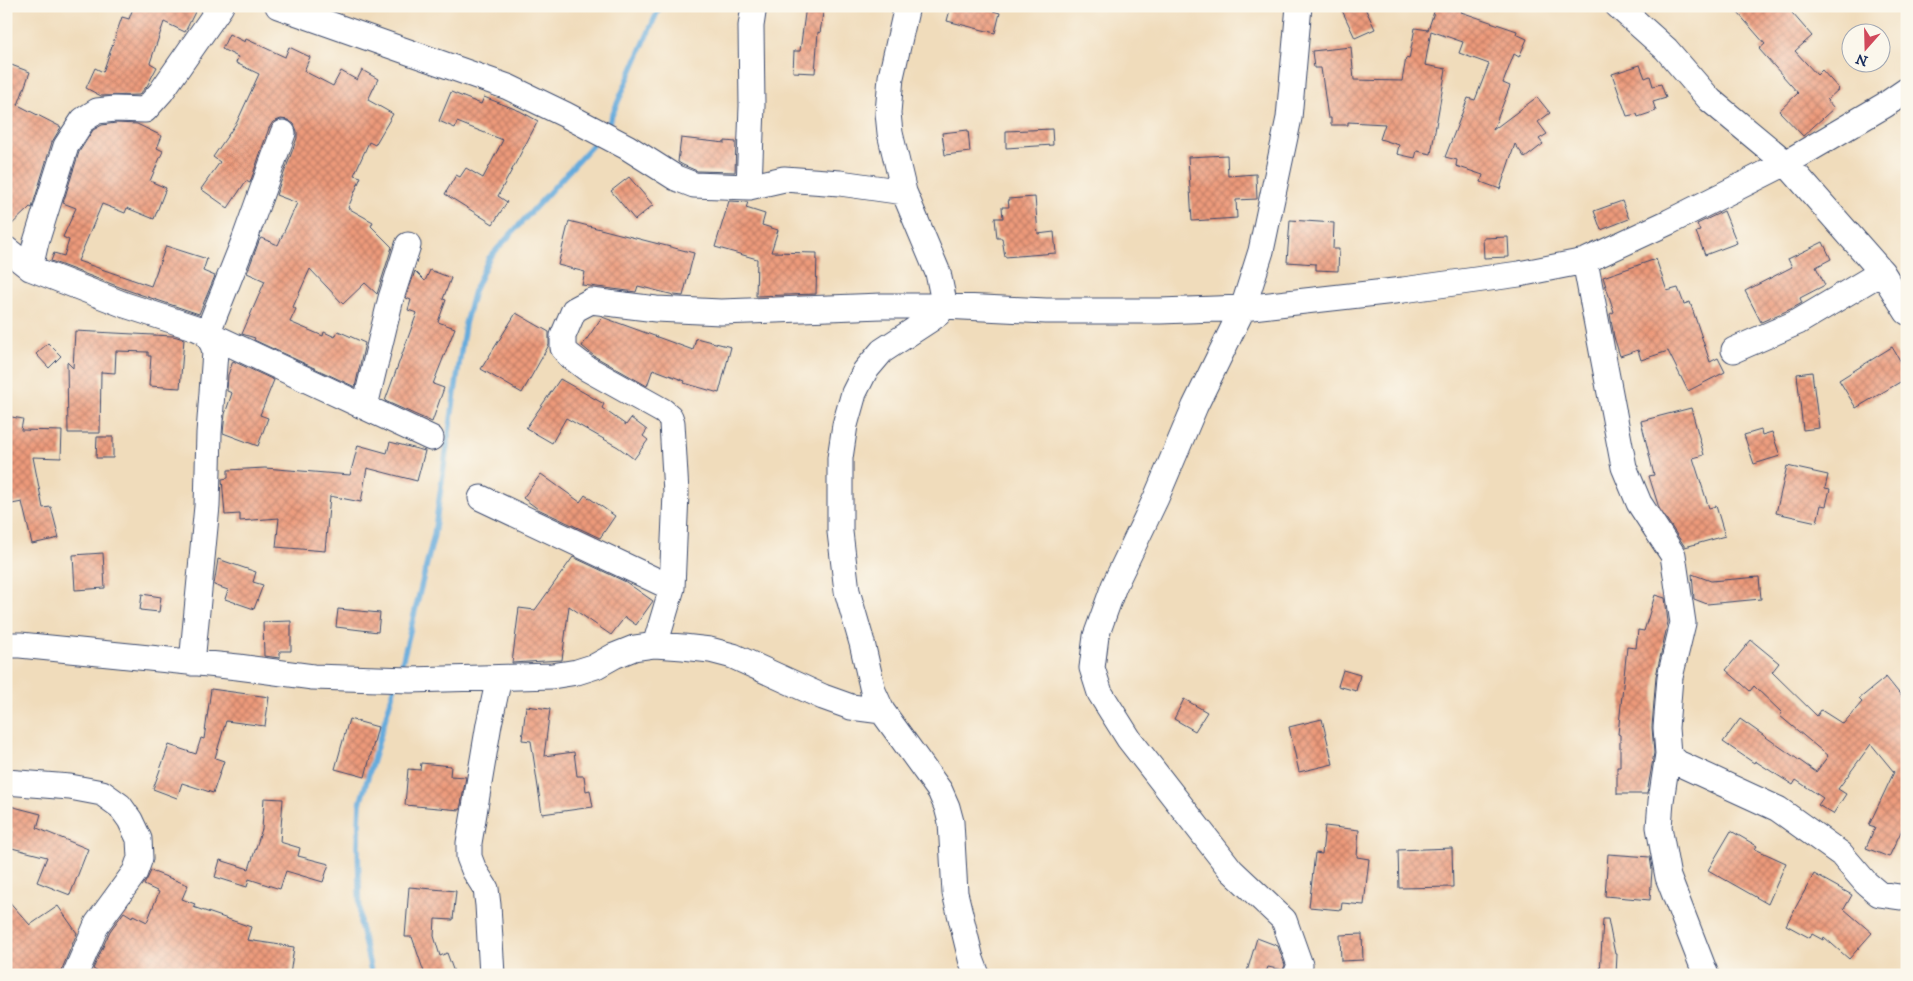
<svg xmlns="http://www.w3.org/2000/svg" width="1913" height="981" font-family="'IM FELL DW Pica',serif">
<defs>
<pattern id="building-cross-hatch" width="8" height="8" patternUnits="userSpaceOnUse" patternTransform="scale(1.25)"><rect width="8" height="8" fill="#ed9a7a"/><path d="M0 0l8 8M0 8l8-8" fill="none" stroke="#bf7e67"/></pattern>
</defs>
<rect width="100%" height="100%" fill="#fbf7ec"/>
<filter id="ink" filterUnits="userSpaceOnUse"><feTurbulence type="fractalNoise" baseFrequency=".02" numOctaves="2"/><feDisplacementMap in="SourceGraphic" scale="10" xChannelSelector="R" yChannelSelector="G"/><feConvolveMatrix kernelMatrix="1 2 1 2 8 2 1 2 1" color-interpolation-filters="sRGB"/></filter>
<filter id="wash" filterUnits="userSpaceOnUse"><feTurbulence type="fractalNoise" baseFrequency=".0096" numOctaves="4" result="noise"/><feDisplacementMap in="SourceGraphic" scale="20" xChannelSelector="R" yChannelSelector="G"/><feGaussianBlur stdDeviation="1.12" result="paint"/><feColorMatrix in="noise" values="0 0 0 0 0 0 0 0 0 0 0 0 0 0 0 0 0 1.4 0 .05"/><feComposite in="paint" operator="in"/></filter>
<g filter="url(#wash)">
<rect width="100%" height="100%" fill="#f0dcbb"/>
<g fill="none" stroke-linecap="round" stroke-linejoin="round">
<path stroke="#66abdc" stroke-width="5.5" d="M606,129l54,-123
M399,675l35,-140 31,-211 9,-33 15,-33 110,-120
M372,975l-12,-52 -2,-78 2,-41 35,-118"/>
</g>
<g id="blocks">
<path fill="url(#building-cross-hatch)" d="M129,6h69l-13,26 -21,-10 -14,41 7,4 -10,19 -8,9 -38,1 -15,-8 9,-20 8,4 19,-55 7,2 4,-11z
M806,6h18l-4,27 -2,-1 -3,41 -22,-1 1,-21h6z
M951,6h36l-1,3 14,4 -5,20 -48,-12z
M1340,6h24l11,23 -20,9z
M1436,6h29l-4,6 56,19 -1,3 11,5 -8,18 -5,-3 -11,29 7,3 -17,44 44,-33 13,16 -12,9 9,12 -8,5 4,5 -18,14 -10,-14 -15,45 -19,-7 2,-7 -27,-9 1,-6 -12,-3 23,-59 7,2 14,-36 -30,-11 4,-11 -32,-11 -6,34 21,4 -15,85 -14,-3 -2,7 -18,-4 2,-9 -19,-6 5,-15 -37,-2v3h-17v-7h-3l-7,-50h-7l-2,-17 39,-4 3,33 48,1 4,-23 3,1 6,-31 13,2z
M1732,6h54l26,30 -17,15 22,24 5,-5 17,19 -12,11 7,8 -31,28 -24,-25 19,-18 -39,-44 6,-5z
M229,34l16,8 1,-3 39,18 4,-10 21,10 -6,14 29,15 8,-15 16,9 5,-10 16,9 -10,21 25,14 -18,31 -6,-3 -15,33 7,2 -13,31 25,14 -2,4 21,21 -15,47 -12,-11 -22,21 -33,-35 -17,38 3,2 -6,13 33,14 1,-4 11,5 3,-6 27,12 -10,44 -101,-47 1,-2 -13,-4 23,-53 -18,-8 12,-32 2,-3 17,7 19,-42 -21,-8 21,-57v-7l-3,-7 -6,-4 -7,-1 -8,3 -4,6 -19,55 -4,-2 -18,27 -27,-19 19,-27 -7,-5 24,-35 22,-48 -23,-11 2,-6 -16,-8z
M6,63l24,9 -12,33 43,22 -9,15 -20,66 -2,-1 -24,23z
M1640,65l5,13 5,-2 3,10 8,-2 5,14 -13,4 3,9 -18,6 -1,-3 -10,2 -15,-42z
M451,92l30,12 3,-7 36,14 18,10 -40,75 9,6 -14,22 -48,-30 11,-19 4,2 6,-9 17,10 20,-38 -46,-18 -2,6 -16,-7z
M116,123l21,1 25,12 -5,12 6,3 -13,30 16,7 -12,31 -27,-11 -2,5 -23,-9 -24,57 73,25 15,-40 41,13 -4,12 12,5 -16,38 -69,-23 -79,-30 3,-8 10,3 5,-16 -6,-3 13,-29 -13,-5 16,-51 14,-22 9,-5z
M1052,129l1,16 -47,3v-17z
M968,130l2,22 -25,3 -3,-22z
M681,138l44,5v-2l11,1 -1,30 -38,-1 -14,-6 -5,-3z
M1227,155l1,21 28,-2 1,25 -21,1 1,18 -45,3 -4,-64z
M629,177l24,28 -18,15 -24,-29z
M1035,197l3,37 16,-2 2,21 -51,4 -3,-19h-5l-2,-20h8l-1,-11h7l-1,-8z
M729,201l19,1 -2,6 19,6 -3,11 16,5 -7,22 46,1 -1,41 -60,2 1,-37 -42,-12z
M1622,201l7,18 -28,11 -7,-19z
M1724,211l13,32 -32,12 -9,-23 4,-1 -3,-7z
M1290,220l44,3 -1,26h6l-1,22 -22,-1v-6l-29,-2z
M569,221l125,32 -11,43 -9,-1 -36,-9 -2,6 -54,-7 3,-13 -27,-7z
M1508,237l1,20 -25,1 -1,-20z
M1823,242l8,17 -15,8 9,18 -25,13 2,5 -11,6 -30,13 -16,-31 47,-24 -4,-8z
M1656,259l11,32 11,-3 6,16 6,-2 20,60 8,-4 7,14 -37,19 -20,-40 -27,9 -3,-10 -18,6 -6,-19 -4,-23 4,-2 -11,-35z
M430,270l21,8 -8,21 3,1 -8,22 17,6 -22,56 11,4 -12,34 -47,-21 32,-88 -9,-3 3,-10 -5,-2 9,-27 10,10z
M516,313l33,19v13l-27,48 -41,-24z
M602,317l91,33 3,-12 35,9 -12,46 -35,-10 1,-2 -32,-12 -6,17 -53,-30 -12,-10z
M75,331l98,5 11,3 -4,49 -31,-2 2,-30h-3v-4l-32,-1 -1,22 -14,-1 -1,61h-32l-1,-71 6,6z
M48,343l13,13 -12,12 -13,-14z
M1892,347l15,25v6l-51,30 -17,-28z
M233,361l41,19 -14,35 8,3 -10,28 -35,-13 2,-19 7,-21 -5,-2 1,-16z
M1812,372l7,56 -16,2 -6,-56z
M560,379l44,25 -2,4 24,17 5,-7 16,12 -4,6 5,4 -14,19 -16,-12 -52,-29 -14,25 -26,-15z
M1691,408l13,47 -11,3 16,50 7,-2 9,30 -40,11 -26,-39 -10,-32 5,-1 -13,-54z
M6,416l17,3 -2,11 41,1 -1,27 -28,-1 10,51 8,-1 8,31 -27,6 -10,-42 -10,2 -5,-28z
M1761,430l1,5 10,-3 8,24 -26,8 -10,-29z
M97,437h16v21h-17z
M390,442l35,9 -8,30 -50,-13 -6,34 -31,-6 -5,55 -49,-4 3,-29 -39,3v-7l-15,1 -3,-36 6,-1v-8l37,-2 85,7 8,-30 29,8z
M1787,466l41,9 -3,13 5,1 -4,17 -5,-1 -4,17 -41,-9z
M541,474l39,28 5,-7 30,21 -15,22 -62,-29 -15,-11z
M103,553l2,35 -30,2 -2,-35z
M573,557l53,25 27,19 -17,24 -11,-8 -14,18 -42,-29 -7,54 -50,3 7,-55 16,2z
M218,559l38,13 -3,10 10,3 -9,24 -29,-10 3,-9 -14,-5z
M1692,574l19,7 48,-4 2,22 -54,5 -13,-5z
M142,594l19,3 -2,15 -19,-2z
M1655,595l10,3 3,24 -12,54 -4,51 2,26 -7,41h-30v-27h3v-32l-2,-1 9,-87 9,1 2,-18 6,1z
M338,609l42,4 -2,19 -42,-5z
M291,621v30h-11v7l-16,-2 -1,-34z
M1751,640l28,23 -7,9 45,44 4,-6 22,14 19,-22 -3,-3 27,-22 21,26v116l-18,38 -23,-9 9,-21 -6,-2 25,-53 -23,-28 -33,45 8,5 -13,20 -15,-9 5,-7 -27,-18 -3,5 -38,-24 -1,2 -31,-21 17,-23 76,53 12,-16 -48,-40 2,-3 -28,-27 -4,5 -24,-21z
M1343,670l17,5 -4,16 -18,-5z
M211,689l58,8 -4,29 -39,-5 -11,37 9,3 -11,32 -31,-10 -5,15 -24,-9 16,-44 27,9 5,-16 3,1z
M1184,699l23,13 -12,19 -21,-12z
M526,706l24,3 -6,47 30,-4 3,24h7l2,15 4,-1 3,17 -51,7 -11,-73 -9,-1z
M349,719l29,8 -13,50 -30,-8z
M1322,719l11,45 -34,8 -10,-45z
M421,763l30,3 -1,10 16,1 -6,33 -55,-5 3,-36 12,1z
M264,798l19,1 -3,43 20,6 -2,8 31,8 -6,18 -37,-11 -6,18 -31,-10 -2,8 -32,-10 5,-17 29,9 13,-40z
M6,805l35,9 -4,14 51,21 -18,46 -33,-13 10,-25 -39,-10 5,-19 -7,1z
M1325,826l34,4 -2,27 12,2 -5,46 -22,-2 -1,7 -32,-3 6,-54 7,1z
M1731,831l26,15 -2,3 31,14 -18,41 -60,-34z
M1452,848l1,39 -54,1 -1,-38z
M1608,854l42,3 2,13 -2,30 -45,-4z
M151,871l37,14 -6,14 13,5 -2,3 58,20 -4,13 47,7 -4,28h-186l-11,-6 17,-38 14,-19 8,5 1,-2 14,7 12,-30 -15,-7z
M1814,874l38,21 -8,14 28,24 -23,26 -25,-22 -1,3 -11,-6 -2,4 -24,-13z
M409,887l47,4 -3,29 -18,-1 -1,17 6,20 7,-3 8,22h-30l-13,-38h-7z
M6,898l24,27 28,-19 19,27 -15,36 -6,6h-50z
M1603,919h5l7,35h2l-1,21h-16z
M1362,934l1,26 -22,1 -1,-26z
M1257,938l21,8 7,19 -2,5 -15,-3 -3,8h-19z"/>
</g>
</g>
<g filter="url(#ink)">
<use href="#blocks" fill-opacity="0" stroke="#3b496c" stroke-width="1"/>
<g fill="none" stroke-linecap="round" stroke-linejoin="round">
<g stroke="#3b496c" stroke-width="27">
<path id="minor" d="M278,6l230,81 58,28 61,32 49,31 18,7 55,2 35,-8 56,4 64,9
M907,6l-16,71 -3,36 2,20 14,59 34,81 6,29 -5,11 -8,6 -49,32 -17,20 -11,22 -9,32 -5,33v74l7,59 15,52 11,48 9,20 58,80 7,16 4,15 4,71 16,66 6,16
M1618,6l48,43 44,51 76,63 96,109 25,40
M749,187l3,-81 -1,-80 3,-20
M6,249l24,19 95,37 71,23 235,110
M1585,261l39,206 15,36 34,52 4,27 6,41 -13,54 -4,51 2,26 10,9 100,46 63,45 25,29 13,11 21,3 7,-1
M30,268l6,-26 30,-96 17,-26 14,-9 18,-2 30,1 16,-18 60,-86
M1734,350l64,-28 84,-50
M365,406l26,-108 17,-53
M481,498l191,90
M6,645h14l218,22 75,10 97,3 142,-4 25,-4 19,-6 18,-10 20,-8 21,-3 28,2 27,3 23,6 90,41 28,10 31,4
M655,645l17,-57 4,-95 -4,-70 -2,-6 -7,-6 -77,-43 -17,-13 -6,-7v-12l11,-26 17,-9 65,8 65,3 161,-6h61l103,5h114l83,-3 160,-18 116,-16 66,-13 84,-39 117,-59 99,-58 22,-15
M192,663l15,-157 2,-73 6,-81 -2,-7 -6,-11 37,-93 39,-108
M1668,754l-7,47 -2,26 9,50 38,98
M6,782l64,5 32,6 18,13 10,14 9,19 1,19 -5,14 -38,52 -22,51
M492,975l-4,-70 -2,-16 -12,-19 -5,-13v-14l20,-119 10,-46
M1296,975l4,-10 -16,-45 -53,-50 -102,-131 -29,-46 -8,-25 4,-32 18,-50 42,-88 39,-92 48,-98 18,-57 28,-133 10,-112"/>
</g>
<use href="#minor" stroke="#fff" stroke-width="25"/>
</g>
</g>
<rect width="1913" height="981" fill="none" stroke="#fbf7ec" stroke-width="25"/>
<g transform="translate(1866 48) rotate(200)"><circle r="24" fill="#fbf7ec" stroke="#a1a7b3"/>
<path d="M0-4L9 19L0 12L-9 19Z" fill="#d1495b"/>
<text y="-8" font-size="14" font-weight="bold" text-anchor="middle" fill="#1b2f5e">N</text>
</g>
</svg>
